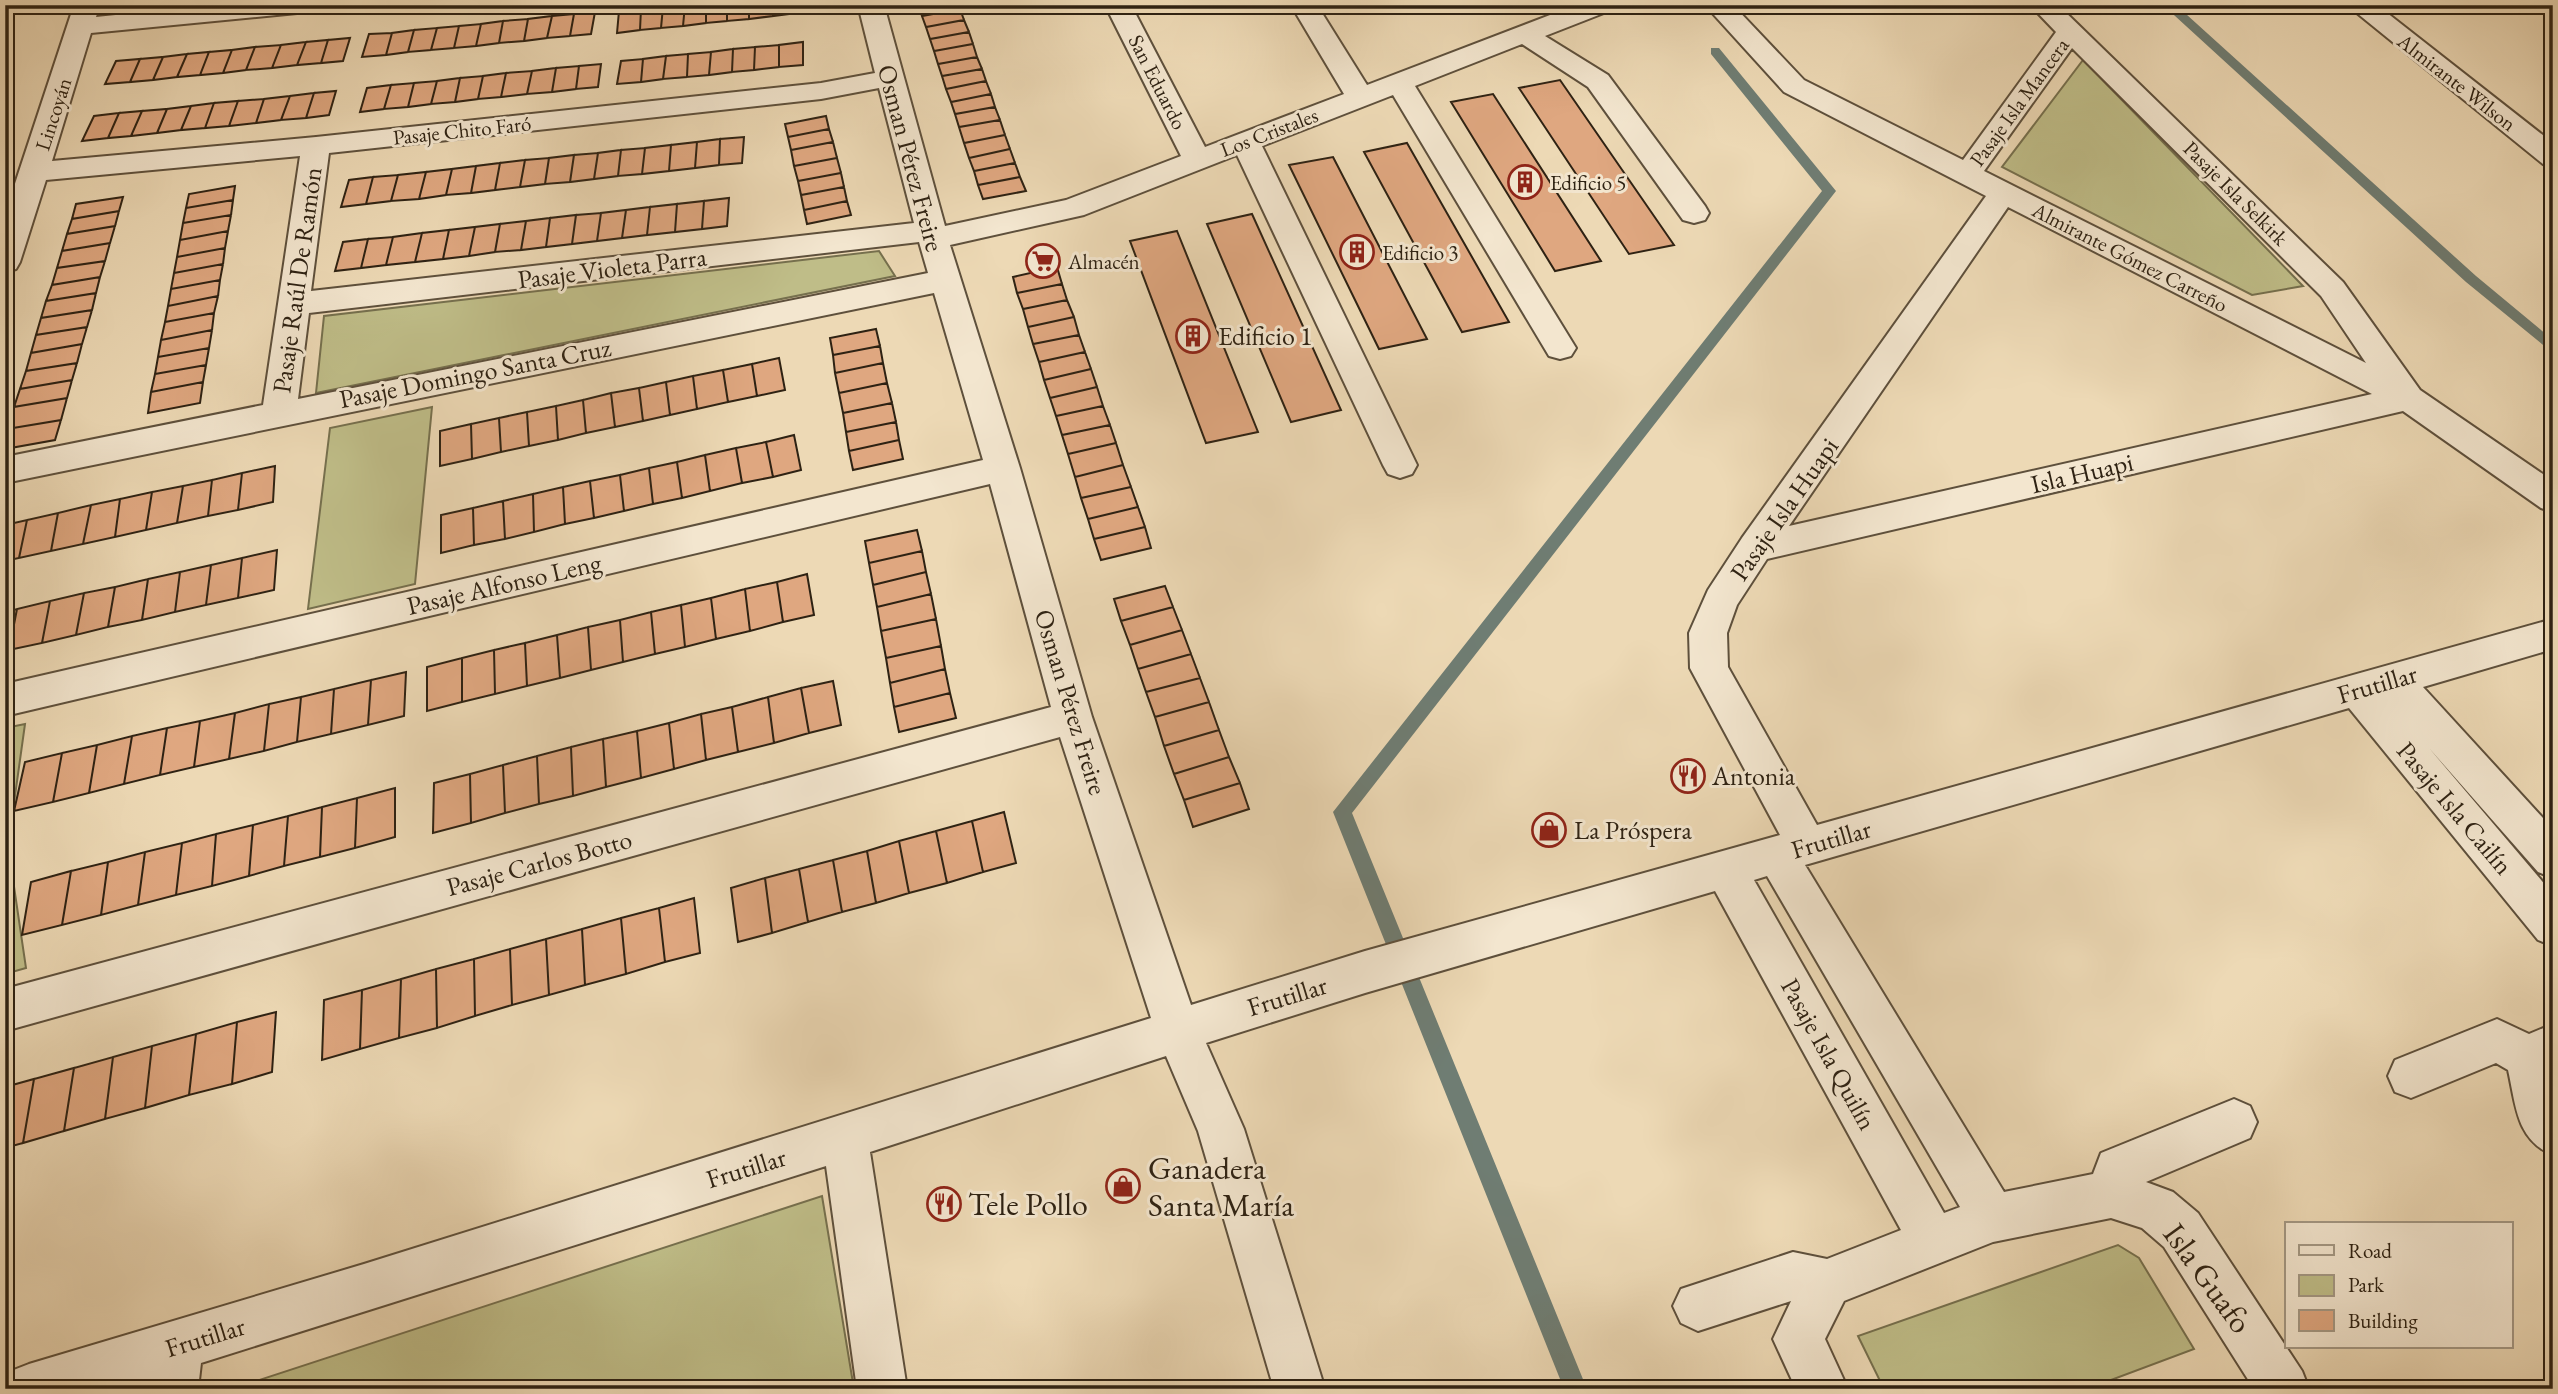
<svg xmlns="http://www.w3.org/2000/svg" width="2558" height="1394" font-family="'EB Garamond',serif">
<rect width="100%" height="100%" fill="#edd9b5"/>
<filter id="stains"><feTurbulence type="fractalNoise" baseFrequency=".00286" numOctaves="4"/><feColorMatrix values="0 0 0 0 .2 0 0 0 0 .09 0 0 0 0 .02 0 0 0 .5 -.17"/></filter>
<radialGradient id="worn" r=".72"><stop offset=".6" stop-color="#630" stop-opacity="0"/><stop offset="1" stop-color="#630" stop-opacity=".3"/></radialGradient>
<path fill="#bfbd88" stroke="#76704e" stroke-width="2" d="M2083,60l220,226 -51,9 -250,-128z
M879,251l16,25 -579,117 8,-77z
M432,407l-17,177 -107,25 22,-181z
M25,724l-17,122 18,122 -21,6v-246z
M822,1196l32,193h-622z
M2118,1245l21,13 55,91 -107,40h-203l-26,-53z"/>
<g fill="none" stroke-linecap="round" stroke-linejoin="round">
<path fill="#6f7d73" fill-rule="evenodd" d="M2163,5h13l300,271 77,64v13l-87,-71z
M1711,48h8l117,143 -484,622 235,576h-23l-231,-577 489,-621 -111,-137z"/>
</g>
<path fill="#dfa780" stroke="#2e2213" stroke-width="2" d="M685,5l-2,21 -22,2 2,-21z
M685,5h21v18l-23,3z
M706,5h21v16l-21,2z
M727,5h22v14l-22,2z
M749,5h24v11l-24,3z
M773,5h23v8l-23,3z
M919,5h40l1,4 -38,7z
M663,7l-2,21 -21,2 1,-21z
M641,9l-1,21 -23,3 2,-22z
M960,9l4,11 -38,7 -4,-11z
M595,12l-4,22 -21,2 4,-22z
M574,14l-4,22 -23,2 5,-22z
M552,16l-5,22 -23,3 4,-22z
M528,19l-4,22 -25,2 4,-22z
M964,20l5,12 -39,7 -4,-12z
M503,21l-4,22 -23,3 5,-22z
M481,24l-5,22 -22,2 5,-22z
M459,26l-5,22 -23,2 6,-22z
M437,28l-6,22 -23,2 6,-22z
M414,30l-6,22 -22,3 6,-22z
M969,32l4,12 -39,7 -4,-12z
M392,33l-6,22 -24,2 7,-23z
M350,38l-7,23 -22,2 7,-23z
M328,40l-7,23 -24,2 9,-23z
M306,42l-9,23 -25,3 9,-23z
M803,42v23l-24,2v-22z
M973,44l4,13 -39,7 -4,-13z
M281,45l-9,23 -26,2 9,-23z
M779,45v22l-25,3 1,-23z
M255,47l-9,23 -23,3 9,-23z
M755,47l-1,23 -22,2 1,-23z
M733,49l-1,23 -23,3 2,-23z
M232,50l-9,23 -23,2 9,-23z
M209,52l-9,23 -23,2 10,-23z
M711,52l-2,23 -22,2 1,-23z
M187,54l-10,23 -24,3 10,-23z
M688,54l-1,23 -24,2 3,-23z
M666,56l-3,23 -22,3 2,-23z
M163,57l-10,23 -23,2 10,-23z
M977,57l5,12 -40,7 -4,-12z
M140,59l-10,23 -25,2 11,-23z
M643,59l-2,23 -24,2 4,-23z
M601,64l-3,23 -22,2 3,-23z
M579,66l-3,23 -24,3 4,-24z
M556,68l-4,24 -25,2 5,-23z
M982,69l4,12 -40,8 -4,-13z
M532,71l-5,23 -26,3 5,-24z
M506,73l-5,24 -23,2 5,-23z
M483,76l-5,23 -23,3 5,-24z
M460,78l-5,24 -24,2 6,-23z
M1560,80l114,165 -45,9 -110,-166z
M437,81l-6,23 -23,3 6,-24z
M986,81l5,13 -40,8 -5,-13z
M414,83l-6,24 -24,2 7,-24z
M391,85l-7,24 -24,3 7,-24z
M336,91l-7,24 -23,3 8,-25z
M314,93l-8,25 -25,2 9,-24z
M991,94l4,13 -40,7 -4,-12z
M1493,94l108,167 -46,10 -104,-169z
M290,96l-9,24 -25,3 8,-24z
M264,99l-8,24 -27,3 9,-25z
M238,101l-9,25 -24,2 9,-25z
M214,103l-9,25 -24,2 10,-24z
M191,106l-10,24 -24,3 10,-24z
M995,107l5,13 -41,7 -4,-13z
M167,109l-10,24 -26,3 11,-25z
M142,111l-11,25 -23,2 11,-25z
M119,113l-11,25 -26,3 12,-25z
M826,116l3,13 -41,8 -3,-13z
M1000,120l5,15 -41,8 -5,-16z
M829,129l4,13 -42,8 -3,-13z
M1005,135l5,14 -41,9 -5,-15z
M744,137l-2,26 -23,2 1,-26z
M720,139l-1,26 -24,3 2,-26z
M697,142l-2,26 -26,3 2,-26z
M833,142l4,16 -43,8 -3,-16z
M1407,143l102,179 -47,10 -98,-180z
M671,145l-2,26 -27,3 3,-26z
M645,148l-3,26 -24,2 3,-26z
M1010,149l5,14 -41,8 -5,-13z
M621,150l-3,26 -24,3 4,-26z
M598,153l-4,26 -24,3 4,-27z
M574,155l-4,27 -25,2 4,-26z
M1333,157l94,182 -48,10 -90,-184z
M549,158l-4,26 -25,3 5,-27z
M837,158l4,15 -43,8 -4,-15z
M525,160l-5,27 -25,3 5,-27z
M500,163l-5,27 -24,3 5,-27z
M1015,163l5,14 -42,8 -4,-14z
M476,166l-5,27 -25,2 6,-26z
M452,169l-6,26 -27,4 7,-27z
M426,172l-7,27 -28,2 7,-26z
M841,173l3,14 -43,8 -3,-14z
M398,175l-7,26 -25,3 7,-27z
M373,177l-7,27 -25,3 8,-27z
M1020,177l6,14 -43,8 -5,-14z
M235,186l-2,14 -47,8 3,-14z
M844,187l3,14 -43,9 -3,-15z
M123,197l-4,14 -47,8 4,-15z
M729,198l-2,28 -25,3 2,-28z
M233,200l-2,15 -48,8 3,-15z
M704,201l-2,28 -27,3 2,-28z
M847,201l4,14 -44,9 -3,-14z
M677,204l-2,28 -28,3 3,-28z
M650,207l-3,28 -25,3 4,-28z
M626,210l-4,28 -25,3 4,-28z
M119,211l-4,15 -48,8 5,-15z
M601,213l-4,28 -25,3 4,-29z
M1252,214l89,196 -50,12 -84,-198z
M231,215l-3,16 -48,9 3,-17z
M576,215l-4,29 -26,3 4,-29z
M550,218l-4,29 -25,3 5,-29z
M526,221l-5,29 -26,2 5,-28z
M500,224l-5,28 -26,4 6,-29z
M115,226l-5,17 -48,8 5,-17z
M475,227l-6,29 -26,3 6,-29z
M449,230l-6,29 -28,3 7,-29z
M228,231l-3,17 -48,9 3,-17z
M1177,231l81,201 -52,11 -76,-202z
M422,233l-7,29 -29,3 7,-28z
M393,237l-7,28 -25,3 7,-29z
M368,239l-7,29 -26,3 8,-29z
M110,243l-5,18 -48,7 5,-17z
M225,248l-2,16 -49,9 3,-16z
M105,261l-5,16 -48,8 5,-17z
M223,264l-3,16 -49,9 3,-16z
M1057,267l5,17 -45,9 -4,-16z
M100,277l-4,16 -50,8 6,-16z
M220,280l-2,16 -50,10 3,-17z
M1062,284l5,16 -44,9 -6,-16z
M96,293l-4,17 -51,8 5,-17z
M218,296l-4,17 -49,9 3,-16z
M1067,300l7,17 -46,10 -5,-18z
M92,310l-5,17 -51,8 5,-17z
M214,313l-2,17 -51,10 4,-18z
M1074,317l5,18 -46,9 -5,-17z
M87,327l-5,17 -51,9 5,-18z
M876,329l4,17 -47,9 -3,-17z
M212,330l-3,18 -51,9 3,-17z
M1079,335l6,17 -46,10 -6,-18z
M82,344l-5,19 -51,8 5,-18z
M880,346l3,17 -48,10 -2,-18z
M209,348l-3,17 -51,9 3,-17z
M1085,352l6,17 -47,11 -5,-18z
M779,358l6,32 -28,6 -5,-32z
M77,363l-5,17 -52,9 6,-18z
M883,363l4,20 -48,10 -4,-20z
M752,364l5,32 -29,6 -5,-32z
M206,365l-3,17 -52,10 4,-18z
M1091,369l6,18 -47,11 -6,-18z
M723,370l5,32 -31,7 -4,-33z
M693,376l4,33 -27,6 -4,-33z
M72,380l-5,18 -53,9 6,-18z
M203,382l-3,21 -52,10 3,-21z
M666,382l4,33 -27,6 -4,-33z
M887,383l5,20 -49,10 -4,-20z
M1097,387l6,19 -47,10 -6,-18z
M639,388l4,33 -28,6 -4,-34z
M611,393l4,34 -29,6 -3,-33z
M67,398l-6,22 -54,9 7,-22z
M583,400l3,33 -28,7 -2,-34z
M892,403l4,19 -50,10 -3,-19z
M556,406l2,34 -29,6 -2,-34z
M1103,406l7,19 -48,10 -6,-19z
M527,412l2,34 -28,6 -2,-34z
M499,418l2,34 -29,7 -1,-35z
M61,420l-6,20 -50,9 2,-20z
M896,422l3,18 -50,11 -3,-19z
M471,424l1,35 -32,7v-35z
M1110,425l6,18 -48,11 -6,-19z
M794,435l7,35 -28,7 -7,-35z
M899,440l4,19 -50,11 -4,-19z
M766,442l7,35 -31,6 -6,-35z
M1116,443l7,22 -48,12 -7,-23z
M736,448l6,35 -32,8 -5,-36z
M705,455l5,36 -28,7 -5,-36z
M677,462l5,36 -29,6 -4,-36z
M1123,465l8,22 -50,11 -6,-21z
M275,466l-2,36 -35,8 4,-37z
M649,468l4,36 -29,7 -4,-36z
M242,473l-4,37 -30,6 4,-36z
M620,475l4,36 -30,7 -4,-37z
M212,480l-4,36 -31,7 6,-37z
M590,481l4,37 -29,6 -2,-37z
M183,486l-6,37 -31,7 6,-38z
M563,487l2,37 -31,8 -1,-38z
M1131,487l7,20 -50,12 -7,-21z
M152,492l-6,38 -31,7 5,-38z
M533,494l1,38 -29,7 -2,-38z
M120,499l-5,38 -32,7 8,-39z
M503,501l2,38 -31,6 -1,-37z
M91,505l-8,39 -32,7 7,-38z
M1138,507l7,20 -51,12 -6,-20z
M473,508l1,37 -33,8v-38z
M58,513l-7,38 -32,7 8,-38z
M27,520l-8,38 -14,3v-36z
M1145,527l6,21 -50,12 -7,-21z
M917,530l5,21 -53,12 -4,-22z
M277,550l-3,40 -36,8 4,-40z
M922,551l4,21 -53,13 -4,-22z
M242,558l-4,40 -32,7 5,-40z
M211,565l-5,40 -31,7 5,-40z
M180,572l-5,40 -33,8 6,-41z
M926,572l5,22 -54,13 -4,-22z
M807,574l7,41 -31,7 -6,-40z
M148,579l-6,41 -34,7 7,-40z
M777,582l6,40 -33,9 -5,-42z
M1165,586l8,21 -52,14 -7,-22z
M115,587l-7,40 -32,8 8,-42z
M745,589l5,42 -34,8 -5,-41z
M84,593l-8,42 -34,8 8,-42z
M931,594l5,25 -55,12 -4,-24z
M711,598l5,41 -31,8 -4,-42z
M50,601l-8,42 -33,7 8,-41z
M681,605l4,42 -30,7 -4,-42z
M1173,607l9,23 -52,15 -9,-24z
M17,609l-8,41 -4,1v-39z
M651,612l4,42 -32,8 -3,-42z
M936,619l5,27 -55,12 -5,-27z
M620,620l3,42 -32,8 -3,-43z
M588,627l3,43 -31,8 -3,-43z
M1182,630l9,24 -53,15 -8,-24z
M557,635l3,43 -33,8 -2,-43z
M525,643l2,43 -32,8 -1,-44z
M941,646l4,23 -55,14 -4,-25z
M494,650l1,44 -33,8v-44z
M1191,654l9,24 -54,14 -8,-23z
M462,658v44l-35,9v-44z
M945,669l5,24 -56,14 -4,-24z
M406,672l-2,44 -36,9 3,-45z
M1200,678l9,24 -54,15 -9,-25z
M371,680l-3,45 -37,9 3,-45z
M833,681l8,44 -32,8 -8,-45z
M801,688l8,45 -35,10 -6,-46z
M334,689l-3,45 -34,8 4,-45z
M950,693l6,25 -57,14 -5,-25z
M301,697l-4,45 -33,9 5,-47z
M768,697l6,46 -36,9 -6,-45z
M1209,702l10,28 -55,16 -9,-29z
M269,704l-5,47 -35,8 6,-46z
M732,707l6,45 -32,8 -5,-46z
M235,713l-6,46 -35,8 6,-46z
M701,714l5,46 -32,9 -5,-46z
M200,721l-6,46 -34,8 7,-47z
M669,723l5,46 -33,9 -4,-47z
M167,728l-7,47 -36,9 8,-48z
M1219,730l10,27 -55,17 -10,-28z
M637,731l4,47 -35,9 -3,-48z
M132,736l-8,48 -35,9 8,-48z
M603,739l3,48 -33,9 -2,-49z
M97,745l-8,48 -36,9 9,-49z
M571,747l2,49 -34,8 -2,-48z
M62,753l-9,49 -39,9 11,-49z
M537,756l2,48 -34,9 -2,-48z
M1229,757l11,26 -56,17 -10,-26z
M503,765l2,48 -34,10 -1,-49z
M470,774l1,49 -38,10 1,-50z
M1240,783l9,26 -56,18 -9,-27z
M395,788v49l-40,11 2,-50z
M357,798l-2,50 -35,9 2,-50z
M322,807l-2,50 -36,9 4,-50z
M1004,812l12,51 -33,9 -11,-51z
M288,816l-4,50 -35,10 4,-51z
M972,821l11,51 -36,11 -11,-52z
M253,825l-4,51 -37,10 4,-52z
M936,831l11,52 -38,10 -10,-52z
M216,834l-4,52 -36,9 6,-52z
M899,841l10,52 -33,10 -9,-52z
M182,843l-6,52 -38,10 7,-53z
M867,851l9,52 -34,9 -9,-52z
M145,852l-7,53 -37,10 7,-53z
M833,860l9,52 -34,10 -9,-53z
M108,862l-7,53 -39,10 9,-54z
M799,869l9,53 -36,11 -7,-55z
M71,871l-9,54 -40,10 9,-53z
M765,878l7,55 -34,9 -7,-54z
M694,898l6,55 -35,9 -6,-54z
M659,908l6,54 -39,12 -5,-56z
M621,918l5,56 -41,11 -3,-56z
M582,929l3,56 -36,10 -3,-56z
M546,939l3,56 -37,10 -2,-56z
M510,949l2,56 -37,11 -1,-57z
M474,959l1,57 -38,12 -1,-59z
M436,969l1,59 -38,10 2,-59z
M401,979l-2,59 -39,11 2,-59z
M362,990l-2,59 -38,11 2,-60z
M276,1012l-4,60 -40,12 5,-62z
M237,1022l-5,62 -43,11 7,-61z
M196,1034l-7,61 -44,13 7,-62z
M152,1046l-7,62 -40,11 8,-62z
M113,1057l-8,62 -41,12 10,-63z
M74,1068l-10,63 -41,12 11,-64z
M34,1079l-11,64 -18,5v-61z"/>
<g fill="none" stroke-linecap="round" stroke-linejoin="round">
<g stroke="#5e503c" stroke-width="4">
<path id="minor" d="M74,5h26l-4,12 117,-12h97l-4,6 -9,2 -206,20 -39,128 264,-24 505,-54 54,-10 -17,-68h26l61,221 121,-26 115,-44 -76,-151h26l74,142 139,-53 -53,-89h26l50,80 209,-80h37l-4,6 -64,25 63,39 97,131 4,7 -4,7 -11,3 -11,-3 -95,-133 -66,-43 -107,42 161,262 -5,8 -11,3 -11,-3 -156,-261 -131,51 155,319 -5,9 -12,4 -12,-4 -5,-9 -146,-310 -153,60 -134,30 70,223 72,249 99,288 174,-54 415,-116 -90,-167 -1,-35 19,-43 34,-52 244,-342 -202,-104 -79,-87h28l71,75 159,80 93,-128 -26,-27h28l285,277 77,108 133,91v31l-12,-4 -138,-97 -636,148 -30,46 -10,28 1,34 89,158 736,-206v30l-130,38 130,142v49l-15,-6 -109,-124 124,146v52l-15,-6 -189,-232 -544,157 199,327 89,-18 8,-21 133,-54 16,7 7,16 -7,16 -104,44 27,10 25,21 104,158 7,18h-55l-90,-142 -22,-19 -31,-10 -118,24 -149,59 -19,38 23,50h-52l-23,-50 18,-38 -93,30 -17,-8 -8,-17 8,-17 112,-37 34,7 74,-29 -186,-339 -350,102 -159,50 38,86 81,260h-51l-76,-258 -32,-75 -296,96 37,237h-50l-31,-223 -625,197 -3,26h-50l1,-10 -34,10h-110l6,-18 18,-7 335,-100 787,-246 -91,-281 -1055,294v-42l1046,-282 -61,-223 -985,232v-32l978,-224 -49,-167 -929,190v-26l258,-52 37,-249 -254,24 -26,82 -4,7 -11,3v-58zM2072,48l249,248 45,67 -382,-192zM879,88l35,135 -603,68 18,-138 492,-54zM2008,207l364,187 -583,132zM919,242l9,31 -630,126 11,-86zM1767,876l193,331 -16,6 -190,-333z
M2347,5h30l176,138v24l-10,-3z
M2497,1019l32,15 24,-10v131c-37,-15 -37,-50 -45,-85l-12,-7 -85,35 -16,-6 -7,-16 7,-16z"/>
</g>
<use href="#minor" fill="#f3e6cf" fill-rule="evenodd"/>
</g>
<defs>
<g id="building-ring" transform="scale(1.75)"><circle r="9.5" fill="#f3e6cf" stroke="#8f2418" stroke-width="1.5"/><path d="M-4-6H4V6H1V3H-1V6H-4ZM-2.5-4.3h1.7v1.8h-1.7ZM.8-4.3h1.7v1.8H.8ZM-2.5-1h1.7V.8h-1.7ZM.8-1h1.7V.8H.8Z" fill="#8f2418"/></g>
<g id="supermarket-ring" transform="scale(1.75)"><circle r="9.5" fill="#f3e6cf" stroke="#8f2418" stroke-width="1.5"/><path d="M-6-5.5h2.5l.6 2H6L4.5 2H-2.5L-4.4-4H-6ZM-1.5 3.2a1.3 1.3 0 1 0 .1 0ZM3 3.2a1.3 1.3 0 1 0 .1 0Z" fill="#8f2418"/></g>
<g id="restaurant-ring" transform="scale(1.75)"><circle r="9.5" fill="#f3e6cf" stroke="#8f2418" stroke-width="1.5"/><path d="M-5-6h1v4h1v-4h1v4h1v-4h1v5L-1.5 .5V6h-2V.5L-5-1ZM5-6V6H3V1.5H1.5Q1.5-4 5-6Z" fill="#8f2418"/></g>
<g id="shop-ring" transform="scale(1.75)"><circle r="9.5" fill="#f3e6cf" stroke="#8f2418" stroke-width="1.5"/><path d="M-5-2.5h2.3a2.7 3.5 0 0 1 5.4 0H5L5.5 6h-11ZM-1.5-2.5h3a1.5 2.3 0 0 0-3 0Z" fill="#8f2418"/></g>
</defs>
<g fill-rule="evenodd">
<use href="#building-ring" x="1525" y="182"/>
<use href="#building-ring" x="1357" y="252"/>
<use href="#supermarket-ring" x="1043" y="261"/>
<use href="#building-ring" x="1193" y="336"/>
<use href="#restaurant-ring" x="1688" y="776"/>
<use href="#shop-ring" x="1549" y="830"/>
<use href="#shop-ring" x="1123" y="1186"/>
<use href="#restaurant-ring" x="944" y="1204"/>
</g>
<g text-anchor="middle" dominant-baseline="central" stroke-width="6" stroke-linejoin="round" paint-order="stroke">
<g font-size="21" fill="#2e2213" stroke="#f3e6cf">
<text transform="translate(1158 82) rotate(63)">San Eduardo</text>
<text transform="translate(2457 82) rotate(38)">Almirante Wilson</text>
<text transform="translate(2019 102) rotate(-54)">Pasaje Isla Mancera</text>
<text transform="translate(53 114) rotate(-72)">Lincoyán</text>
<text transform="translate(462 130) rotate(-6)">Pasaje Chito Faró</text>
<text transform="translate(1269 132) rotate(-21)">Los Cristales</text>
<text transform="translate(2236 193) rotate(45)">Pasaje Isla Selkirk</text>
<text transform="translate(2130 257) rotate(27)">Almirante Gómez Carreño</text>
</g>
<g font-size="21" fill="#2e2213" stroke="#f3e6cf" text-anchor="start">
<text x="1550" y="182">Edificio 5</text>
<text x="1382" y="252">Edificio 3</text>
<text x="1068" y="261">Almacén</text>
</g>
<g font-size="26" fill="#2e2213" stroke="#f3e6cf">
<text transform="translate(911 158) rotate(75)">Osman Pérez Freire</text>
<text transform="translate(612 268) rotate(-7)">Pasaje Violeta Parra</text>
<text transform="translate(297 280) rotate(-82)">Pasaje Raúl De Ramón</text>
<text transform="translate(475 373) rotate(-11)">Pasaje Domingo Santa Cruz</text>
<text transform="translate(2082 473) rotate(-13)">Isla Huapi</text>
<text transform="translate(1784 509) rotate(-55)">Pasaje Isla Huapi</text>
<text transform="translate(504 584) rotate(-13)">Pasaje Alfonso Leng</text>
<text transform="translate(2377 684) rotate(-16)">Frutillar</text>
<text transform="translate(1071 702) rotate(73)">Osman Pérez Freire</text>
<text transform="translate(2455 808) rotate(50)">Pasaje Isla Cailín</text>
<text transform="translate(1831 839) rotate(-16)">Frutillar</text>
<text transform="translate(539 863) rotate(-15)">Pasaje Carlos Botto</text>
<text transform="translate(1287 996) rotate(-17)">Frutillar</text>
<text transform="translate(1829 1054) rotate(61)">Pasaje Isla Quilín</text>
<text transform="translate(746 1168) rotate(-17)">Frutillar</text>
<text transform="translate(205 1337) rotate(-17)">Frutillar</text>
</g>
<g font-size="26" fill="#2e2213" stroke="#f3e6cf" text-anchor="start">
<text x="1218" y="336">Edificio 1</text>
<text x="1712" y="776">Antonia</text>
<text x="1574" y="830">La Próspera</text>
</g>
<g font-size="32" fill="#2e2213" stroke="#f3e6cf" text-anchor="start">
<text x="1148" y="1168">Ganadera<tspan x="1148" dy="37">Santa María</tspan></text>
<text x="968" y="1204">Tele Pollo</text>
</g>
<g font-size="32" fill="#2e2213" stroke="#f3e6cf">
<text transform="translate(2208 1278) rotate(54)">Isla Guafo</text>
</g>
</g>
<rect width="2558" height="1394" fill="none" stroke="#edd9b5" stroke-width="28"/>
<rect x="7" y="7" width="2544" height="1380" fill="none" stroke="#2e2213" stroke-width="3.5"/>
<rect x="14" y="14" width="2530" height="1366" fill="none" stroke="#2e2213" stroke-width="2"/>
<rect x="2285" y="1222" width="228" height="126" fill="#f3e6cf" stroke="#a49884" stroke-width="2"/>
<rect x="2299" y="1245" width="35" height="10" fill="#f3e6cf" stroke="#a49884" stroke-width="2"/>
<text x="2348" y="1258" font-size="21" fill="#2e2213">Road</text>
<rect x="2299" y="1275" width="35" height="21" fill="#bfbd88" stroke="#a49884" stroke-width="2"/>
<text x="2348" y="1292" font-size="21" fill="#2e2213">Park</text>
<rect x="2299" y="1310" width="35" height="21" fill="#dfa780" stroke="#a49884" stroke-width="2"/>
<text x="2348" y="1328" font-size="21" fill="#2e2213">Building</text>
<rect width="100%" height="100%" filter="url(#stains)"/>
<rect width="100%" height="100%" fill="url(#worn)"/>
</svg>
